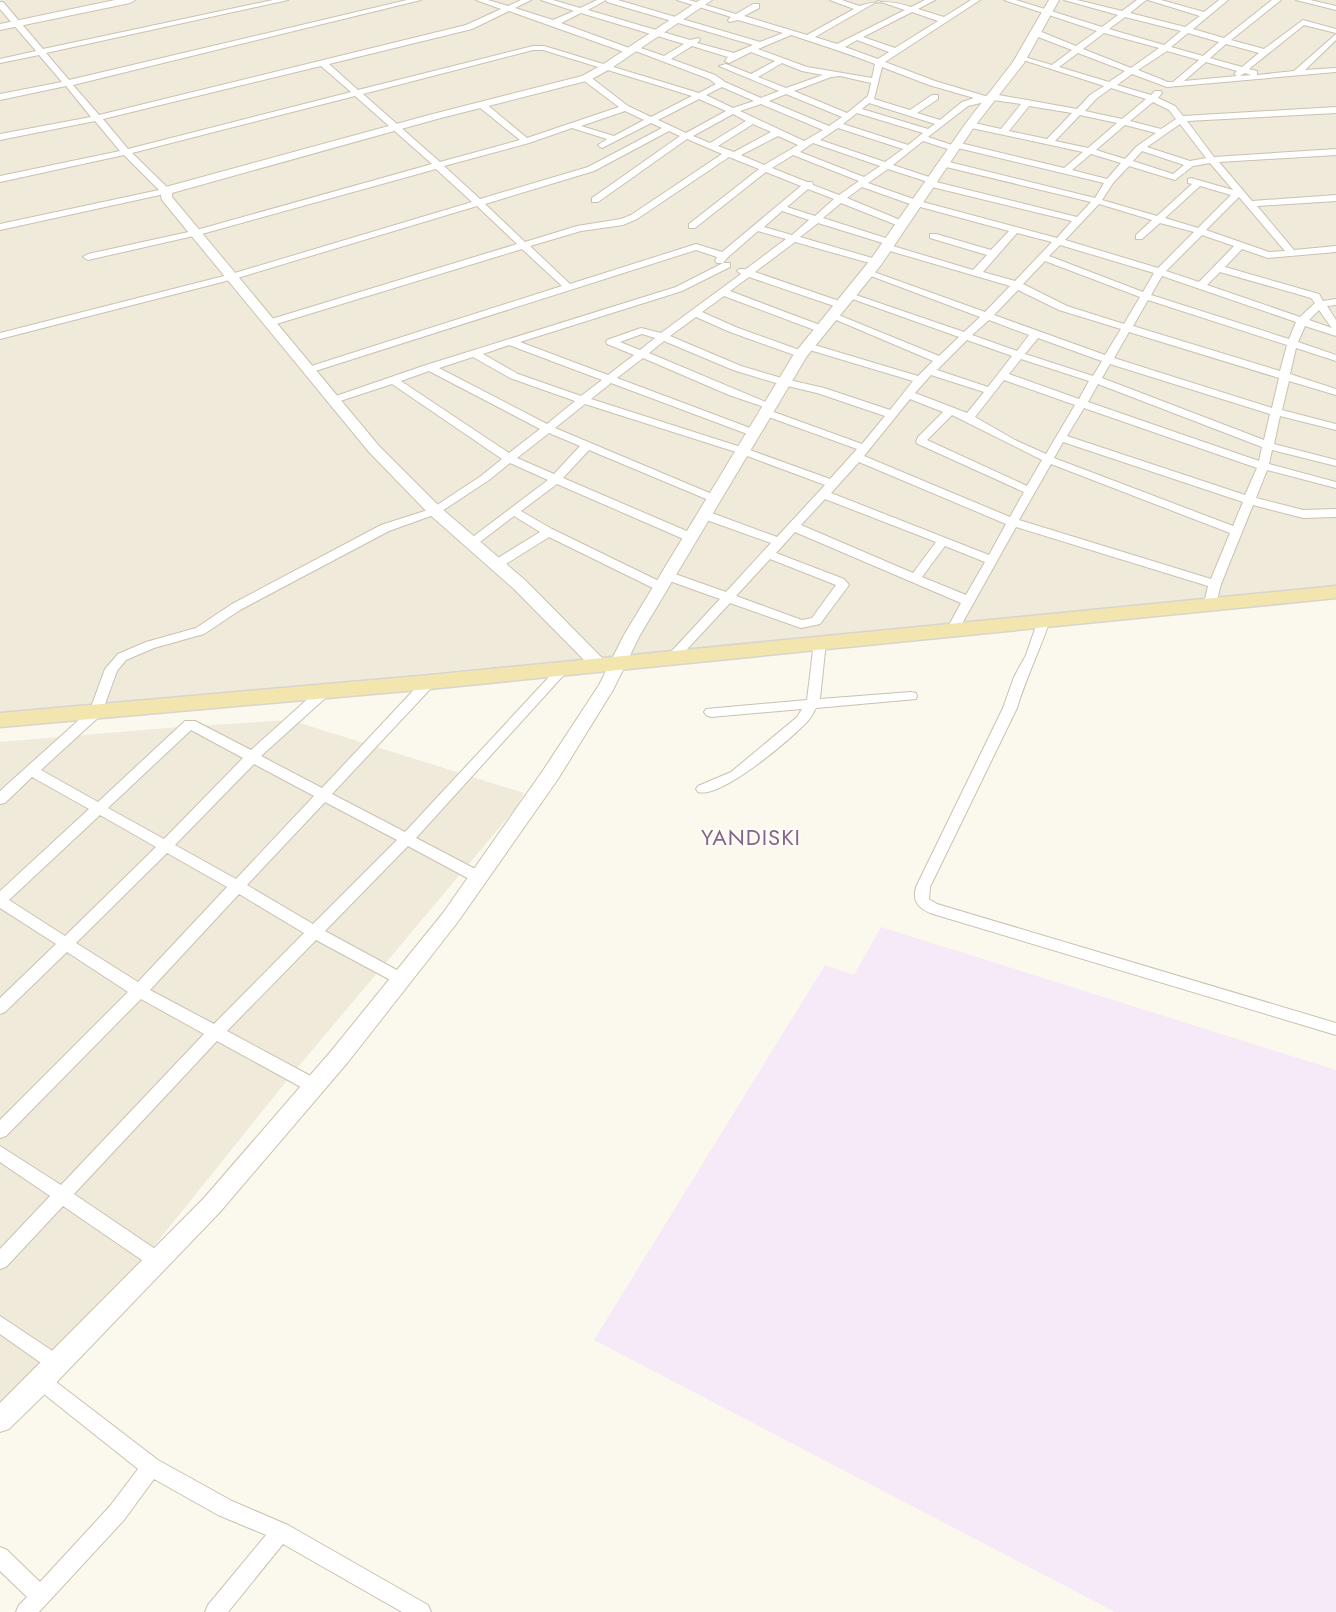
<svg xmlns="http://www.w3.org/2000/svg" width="1336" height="1612" font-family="Jost,sans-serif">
<rect width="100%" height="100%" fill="#fbf8ed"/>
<path fill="#efead9" d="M0,0h1336v587l-1336,127z
M290,720l234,73 -9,16 -222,264 -159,198 -134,150v-679l180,-15z"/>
<path fill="#f6eaf8" d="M881,927l455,143v542h-221l-521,-272 231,-375 29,10z"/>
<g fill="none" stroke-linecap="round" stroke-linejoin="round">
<g stroke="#cbc1b1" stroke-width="2">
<path id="street" d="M273,0h15l-242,53 23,27 338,-80h14l-348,85 26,30 367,-90 35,-16 -25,-9h12l20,6 13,-6h10l-16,8 38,12 21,-9 -33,-11h12l27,8 17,-8h21l142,42 23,-9 -45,-13 -9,2 -1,-2 3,-3 -54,-17h12l47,14 17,-10h6v4l-15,8 63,19 47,-26 -24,-9h12l17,6c18,-6 34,-5 52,1l14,-7h10l-17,9 26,8 27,-17h9l-95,62 50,19 50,15 8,-2 84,15 13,-14 14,-9 -87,-28 4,-2 31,9 20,-15 -39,-15v-4h6l37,15 21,-15 -93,-31h12l86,27 16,-12 -54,-15h13l45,11 15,-11h9l-16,13 55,14 15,-11 -52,-16h13l43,12 15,-12h9l-35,29 31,9 48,-38h9l-50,40 33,9 39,-29 33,9v4l-32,-8 -55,44 8,2v4l37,-4 42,-37v6l-31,30 31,-2v4l-169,15 -35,-13 -15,11 34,10 4,-4h6l1,2 -4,5 17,8 8,10 153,-9v6l-149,8 27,36 122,-8v6l-117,7 33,39 84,-6v6l-79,5 37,44 42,-4v6l-68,6 -26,-9 -17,18 94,27 4,7 13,-2v6l-9,1 9,14v16l-31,-10 -7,16 38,13v6l-40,-13 -6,26 46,15v6l-47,-14 -7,29 54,14v6l-56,-14 -6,28 62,16v6l-64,-16 -3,14 67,18v6l-69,-18 -11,28 47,12 33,-1v8l-33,1 -50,-13 -32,79 -5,20 -6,4 -6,-4 4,-18 -192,-59 -57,102 -6,4 -6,-4 14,-26 -166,-71 -19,21 68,26 5,6 -29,39 -19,4 -71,-25 -52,56 -4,1 -6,-4 2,-3 50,-54 -56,-20 -2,-3 2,-3h8l54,19 45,-49 -70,-25 -2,-3 2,-3h8l68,25 48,-52 -86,-32 -154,-49 -30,24 164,69 2,2 -2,2h-8l-122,-51 -26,28 133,57 2,3 -2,3h-8l-131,-57 -36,27 31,18 113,55 2,3 -2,3h-8l-108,-53 -48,30h-8l-2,-3 2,-3 47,-29 -26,-16 -38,29h-8l-2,-3 82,-62 -38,-17 -21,17 -50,33 -50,18 -149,79 -36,24 -50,14 -28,12 -9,11 -16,44 -60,55 57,32 87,-81h10l56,29 70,-63h10l1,3 -1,3 -70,63 61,32 102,-109h10l1,3 -1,3 -102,109 73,38 156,-168 4,-1 6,4 -155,171 67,35 2,4 -2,4 -5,1 -5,-1 -65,-35 -83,85 81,44 3,4 -3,4 -5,2 -5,-2 -80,-43 -89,91 93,50 2,5 -2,5 -6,2 -6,-2 -91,-50 -143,153 90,61 3,6 -3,6 -6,2 -6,-2 -89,-61 -57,61 -6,2v-20l50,-53 -50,-34v-16l61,39 143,-151 -63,-35 -135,137 -6,2v-18l128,-128 -61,-40 -62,60 -5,2v-16l56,-54 -56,-36v-17l89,-82 -57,-32 -27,26 -5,1v-13l90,-81 15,-41 13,-15 28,-12 50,-14 36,-24 149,-79 50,-16 50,-33 21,-17 -110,-75 -58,19 -4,-1 -1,-2 1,-2 96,-33 250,-78 47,-24h-6l-2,-2 2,-4 -21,-7 -387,123 -4,-1 -1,-2 1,-2 257,-82 -40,-37 -249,76h-8l-1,-2 1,-2 252,-77 -40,-38 -243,73 -234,60v-6l228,-58 244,-73 -36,-33 -238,66 -110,25 -5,-3 5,-3 105,-23 239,-67 -77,-68 -223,57 37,36v4l-169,37v-6l159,-34 -35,-35 -124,27v-6l120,-25 -25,-30 -95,19v-6l91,-17 -25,-31 -66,14v-6l62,-12 -23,-27 -39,8v-4l36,-8 -36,-42v-7h3l40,47zM606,0l1,2 146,43 -19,8 -37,-10 3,-3 -1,-2 -9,2 -102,-30zM878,1l27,9 -68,34 -22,-7zM509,11l118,42h6v-3l76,29 7,5 -17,9 -155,-47h-11l-175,44 -29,-26 143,-35zM912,12l26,9 -43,27 -32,-11zM581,13l103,31 -20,12 -29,-10 -3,3 -71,-26zM1125,17l56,14 -17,14 -55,-16zM1104,33l55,15 -28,20 -48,-19zM1188,33l31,9 -16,14 -32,-9zM791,35c27,9 56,18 84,29l-3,14 -65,-11 -49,-18zM857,40l32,12 -11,7 -33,-12zM1226,44l33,9 -17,14 -32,-9zM692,46l36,11 -3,4 4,2 22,-11 24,9 -24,13 -25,-10 -7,2 60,25 -18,7 -36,-16 -10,-7 -44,-16zM533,50h10l149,46 -41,21 -23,-11 -39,-30h-6v4l36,27 -92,31 -42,-35h-6v4l41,33 -80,22 -77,-68zM1167,51l32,9 -26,22h-5l-30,-12zM1078,53l47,18 -16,11 -50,-15zM1206,62l31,9 -3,3 3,2 -53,5zM782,63l20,8 21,4 -37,13 -28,-11zM321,66l30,26 -223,57 -25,-30zM882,67l47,18 45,13 -12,4 -22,18 -23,-7 21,-14v-4h-6l-22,15 -36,-11zM1245,73l6,2h1l-12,1zM840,76l31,7 -3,13 -21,17 -53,-22 37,-14zM722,87l32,14 -21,7 -27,-13zM1111,88l35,11 -24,20 -37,-8 11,-12zM786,94l56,23 -13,9 -60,-25zM699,99l27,12 -40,22 -28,-13zM993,100l28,4 -20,25 -31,-7 -4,3 1,2 116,25 -19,16 -108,-26 -4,3 -24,-8 40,-31zM1153,102l16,8 7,9 -15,10 -31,-8zM869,103l66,21 -7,5 -66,-20zM761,104l62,26 -19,11 -64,-30zM1029,106l43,7 -25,26 -38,-8zM625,111l19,9 -30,16 -33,-10zM857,113l66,20 -15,12 -65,-21zM733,114l13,7 -36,22 -17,-7zM1080,115l37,8 -29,25 -33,-7zM651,123l11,5 -74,39 -108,32 -36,-33 85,-23 43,-15 35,11 -9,6 4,3zM753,124l18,8 -37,20 -16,-6zM1180,124l26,34 -16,3 -43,-14zM1125,125l31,8 -19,13 -12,13 -29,-9zM838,128l65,21 -18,13 -65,-22zM669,131l11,5 -88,62v4h6l89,-63 35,15 -91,61 -10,4 -44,7 -52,16 -40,-38 109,-33zM778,136l20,9 -34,20 -23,-10zM923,141l31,10 4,-3 146,35 -9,15 -150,-37 -4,3 1,2 149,36 -14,15 -141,-35 -1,-3 -42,-14zM813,143l67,23 -16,11 -64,-25zM1142,151l42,14 -11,9 -40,-13zM1091,154l30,9 -14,16 -35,-9zM793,155l66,26 -20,14 -26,-10 -1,-3h-5l-35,-14zM729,157l30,12 -70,55v4h6l71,-56 35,14 -79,66 -26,-8 -126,40 -40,-38 51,-15 42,-6 14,-6zM1210,163l23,27 -42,-12 -3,1v4l4,1 -35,32 -55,-16 11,-17 16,-17 46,14 18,-14zM888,169l40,13v4l144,35 -15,17 -138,-37 -51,-18zM1200,186l31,9 -33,33 -33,-10zM862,187l51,18 96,26 -18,19 -55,-16h-6v4l57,17 -14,15 -87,-26 -5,3 2,2 127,37 -25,26 -114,-41 -3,-1 -5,3 117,44 -16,15 -111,-38h-8l-1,2 115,41 -20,19 -103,-42 -4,-1 -5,3 106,45 -15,15 -107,-32 -4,-1 -5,3 1,2 110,33 -23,29 -66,-22 -39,-9 -44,-13 -71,-30 26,-19 34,15 67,24h8l1,-2 -1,-2 -67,-24 -36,-16 22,-16 93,35h8v-4l-95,-36 19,-14 88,30h8v-4l-90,-31 40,-30 78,22h6v-4l-79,-23 18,-14 68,21h6v-4l-69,-22 18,-15 58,23h6v-4l-58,-24zM808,189l26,10 -19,17 -28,-9zM1239,197l46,54 -16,1 -63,-22zM1099,204l53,16 -16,15v4h6l18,-16 34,9 -36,36 -93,-28zM782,211l27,9 -17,15 -28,-8zM758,231l28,8 -40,30h-7l-2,2 4,3 -80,59 -20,-5 -34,12 -1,2 1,2 27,11 -26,20 -88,-33 162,-51 48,-24v-4h-7l4,-5zM1017,233l35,9 -37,39 -32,-9zM1202,235l32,11 -35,36 -33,-11zM1060,245l94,28 -11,19 -94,-36zM1045,261l95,36 -16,27 -57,-18 -44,-22zM1220,272l91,26 4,5 -15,14 -93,-32zM1162,276l134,46 -7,17 -138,-44zM1018,290l41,20 62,19 -16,26 -111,-40zM1148,300l139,45 -7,26 -147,-45zM1319,310l12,17 1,1 -23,-8zM989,320l40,15 -12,16 -45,-16zM1129,332l150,46 -7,30 -158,-50zM642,334l13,4 -15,12 -20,-8zM1038,338l58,21 6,2 -9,15 -68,-22zM967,340l45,16 -24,31 -51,-17zM664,341l69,29 46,14 38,9 68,23 -23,28 -91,-33h-8l-1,2 1,2 94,34 -27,30 -83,-30 -156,-50 20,-16 139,52h8l1,-2 -1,-2 -141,-53 26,-20 86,37 41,14 5,-3 -126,-53zM509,345l93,35 -21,16 -63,-22 -35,-20zM473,357l37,21 65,23 -28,23 -108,-56zM1021,359l68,22 -10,18 -70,-25zM1110,364l160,50 -6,26 -162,-62zM429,371l111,58 -31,24 -108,-72zM931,375l53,17 -17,21 -52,-20zM1004,380l71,25 -29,49 -31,-14 -40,-23zM1098,384l164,63 -3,14 -171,-59zM910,399l33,13 -25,25 -2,5 2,2 106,48 -14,25 -146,-61zM1084,408l173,60 -12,27 -178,-59zM952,415l90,45 -15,26 -100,-46zM549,433l31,13 -26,28 -37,-16zM1063,442l180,60 -10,24 -179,-68zM859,462l147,62 -17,31 -158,-62zM1051,464l179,69 -19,46 -192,-59zM825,499l111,43 -23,31 -112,-48zM945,546l40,16 -19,33 -44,-18zM770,559l66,26 -24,33 -10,2 -66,-24zM191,730l52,28 -79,81 -56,-31zM254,764l60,32 -78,83 -61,-34zM325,802l72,38 -84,84 -66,-39zM100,815l56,32 -91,89 -56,-36zM167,853l60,34 -89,95 -62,-39zM239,894l65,39 -90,91 -64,-34z
M1296,0h14l26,6v4z
M1044,616l6,4c-10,30 -24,58 -33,88l-87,179 -1,12 8,5 399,119v12l-403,-121c-14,-5 -21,-12 -17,-27l87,-179 11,-31 12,-22 12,-35z
M820,638l6,4 -6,57 91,-7 5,1 1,3 -1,3 -100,9c-3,5 -6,12 -11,16 -17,17 -84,75 -107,68l-2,-3 2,-3 33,-14 66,-55 5,-8 -91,8 -5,-2 -2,-3 2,-3 101,-9 7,-58z
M0,1316l63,42 3,6 -3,6 -6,3 -6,-3 -51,-36z
M41,1372l6,3 111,85 74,41 56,24 140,80 3,7h-29l-119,-68 -55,68h-23l3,-7 58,-70 -48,-20 -64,-36 -30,41 -85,92h-23l3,-7 8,-8 -27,-26v-24l7,3 33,32 70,-76 28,-37 -103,-82 -3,-6 3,-6z"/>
</g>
<g stroke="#cdc2b0" stroke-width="2">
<path id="secondary" d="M115,0h20l-5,3 -130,27v-6z
M700,0h12l-102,69 -20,11 -153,39 -265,74v4l207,249 62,62 85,73 78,79 3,4 -3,4 -6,2 -6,-2 -78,-79 -85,-75 -60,-62 -207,-252 -2,-9 2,-3 267,-73 153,-39 20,-11z
M1049,0h10l-35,63 -50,64 -93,138 -74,91 -167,279 -27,55 -55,89 -101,144 -109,139 -128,150 -170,177 -41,40 -9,3v-29l204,-205 128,-148 111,-137 101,-144 55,-84 25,-50 170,-281 77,-95 95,-136 47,-61z"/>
</g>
<g stroke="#d8d4cf" stroke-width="3">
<path id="primary" d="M1336,586v12l-907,91 -429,38v-14l429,-38z"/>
</g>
<use href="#street" fill="#fff" fill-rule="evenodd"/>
<use href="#secondary" fill="#fff" fill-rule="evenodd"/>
<use href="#primary" fill="#f2e6ae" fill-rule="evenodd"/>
</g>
<g text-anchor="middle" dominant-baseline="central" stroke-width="5" stroke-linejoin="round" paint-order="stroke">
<g font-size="22" letter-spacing="1" fill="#84668a" stroke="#fefcf4">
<text x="751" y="837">YANDISKI</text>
</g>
</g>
</svg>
